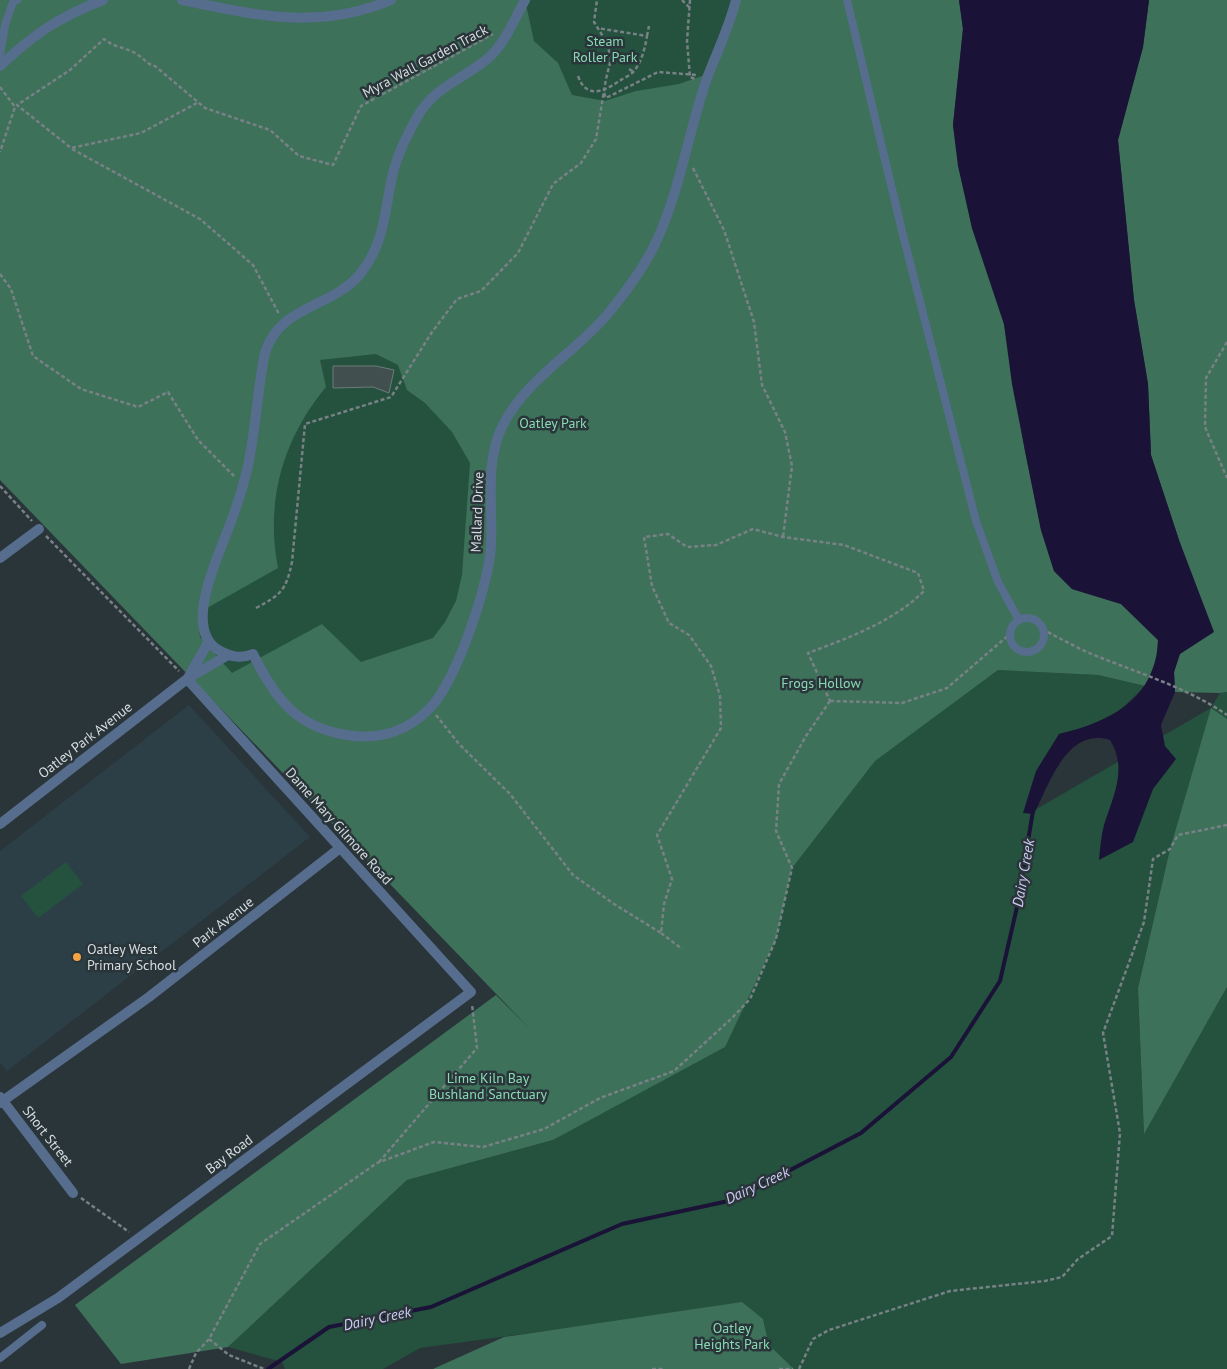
<svg xmlns="http://www.w3.org/2000/svg" width="1227" height="1369" font-family="'PT Sans',sans-serif">
<rect width="100%" height="100%" fill="#2a353a"/>
<path fill="#2c3f47" d="M189,705l121,132 -303,234 -7,-8v-212z"/>
<path fill="#24523e" d="M0,0h951l-7,709 54,-39 100,5 47,11 -26,25 -34,17 -26,6 -26,77 178,-103 9,-15 7,-1v27l-16,-10 -41,140 -32,139 6,145 83,-146v382h-433l-25,-24 -6,-26 -69,-8 -274,37 -37,21h-98l-3,-7 -54,-15 179,-167 146,-40 54,-32 -607,-665z
M66,862l17,22 -45,34 -17,-22z"/>
<path fill="#3d7159" fill-rule="evenodd" d="M0,0h525l9,41 24,22 14,32 33,6 31,-10 43,-7 23,-8 16,-23 18,-53h223l4,29 -10,96 5,36 14,67 32,96 21,127 16,79 13,41 18,18 49,15 37,36 -1,19 -12,27 -47,-11 -100,-5 -123,91 -83,107 -16,71 -51,108 -172,93 -146,40 -179,167 -107,17 -46,-59 421,-310 33,33 -529,-548zM376,354l22,11 9,25 18,13 27,29 18,31 -8,112 -6,26 -11,21 -12,16 -72,24 -39,-38 -90,49 -32,-36 -2,-24 80,-45c-13,-67 5,-129 48,-181l-6,-27z
M1149,0h78v692l-7,1 -45,-1 -1,-20 6,-19 -1,-113 -28,-85 -3,-71 -14,-84 -16,-160 25,-93z
M1211,708l16,11v268l-83,147 -6,-146 32,-139z
M742,1302l21,17 6,26 25,24h-361l71,-32z"/>
<path fill="#1b1237" d="M959,0h190l-6,47 -25,93 16,160 14,84 3,71 28,85 35,92 -34,22 -6,18 1,20 -14,33 4,21 11,13 -23,30 -20,53 -34,18c1,-11 2,-24 5,-35 9,-29 24,-56 6,-85 -43,-13 -61,44 -76,74l-11,-1 13,-42 23,-37c51,-12 97,-35 99,-94l-37,-36 -49,-15 -18,-18 -13,-41 -16,-79 -13,-67 -8,-60 -32,-96 -14,-62 -5,-41 10,-96z"/>
<g fill="none" stroke-linecap="round" stroke-linejoin="round">
<path stroke="#1b1237" stroke-width="4" d="M268,1369l61,-42 102,-20 191,-83 111,-24 128,-67 90,-76 49,-76 17,-74 16,-96"/>
</g>
<path fill="#414f4f" stroke="#6c7b7a" d="M333,366h43l18,4 -5,23 -16,-6 -40,1z"/>
<g fill="none" stroke-linecap="round" stroke-linejoin="round">
<path stroke="#788185" stroke-width="2.5" stroke-dasharray="4 2.5" stroke-linecap="butt" d="M682,0l8,8
M690,0l-3,41 3,36 5,2
M647,36l2,-10
M629,69l5,3
M578,76c8,23 26,16 41,5 5,-3 12,-6 16,-11 7,-10 10,-22 12,-34l-50,-8
M0,87l15,20 -15,45
M604,93l2,5 52,-26 39,3
M197,103l-56,30 -70,15 -54,-43 53,-35 34,-31c10,9 23,8 34,16 7,4 8,9 17,11l50,42 65,22 29,26 34,9 28,-59 132,-72
M72,149l128,70 53,46 26,49
M693,168l31,62 30,92 8,63 23,47 7,34 -9,71
M0,274l11,15 22,67 48,33 57,18 30,-15 30,48 36,36
M1227,342l-21,36 -1,49 22,51
M0,486l32,35
M46,536l133,135
M256,608c26,-14 30,-18 36,-46l13,-138 86,-27 41,-65 25,-33 24,-8 37,-38 35,-69 28,-21 15,-24 10,-60 5,-20 -4,-16 -13,-21 3,-22
M1042,629c15,8 30,16 45,23 47,20 98,34 140,63
M830,701l72,2 45,-15 63,-54
M436,715l23,29 51,50 63,81 41,29 47,29 3,-29 8,-25 -15,-44 64,-107 -1,-32 -9,-30 -22,-31 -20,-12 -17,-37 -8,-49 24,-3 19,13 29,-2 37,-16 30,8 61,8 74,28 6,18c-31,31 -76,47 -116,62l22,48
M661,933l21,16
M379,1162l98,-114 -5,-44
M81,1198l48,34
M209,1339l20,16 35,14
M189,1369l7,-16 13,-14 51,-95 117,-81 57,-21 49,5 61,-18 56,-31 74,-27 58,-53 18,-19 26,-60 16,-71 -16,-37 3,-47 27,-48 24,-35
M652,1369h12
M779,1369h14
M799,1369l14,-30 16,-9 121,-39 95,-10 17,-4 16,-18 34,-23 8,-103 -17,-100 41,-111 9,-63 17,-10 8,-14 49,-10"/>
<path stroke="#576d8e" stroke-width="8" d="M847,0l55,231 74,290 22,61 21,38
M0,55l5,-30 8,-23 4,-2
M1010 635a17 17 0 1 1 34 0a17 17 0 1 1-34 0Z
M0,1358l42,-33"/>
<path stroke="#576d8e" stroke-width="10" d="M182,0c73,15 136,31 209,0
M525,0c-11,20 -21,46 -39,60 -24,19 -50,27 -67,54 -11,19 -21,38 -26,59 -9,38 -7,67 -32,100 -29,36 -81,31 -96,80 -8,38 -9,78 -18,117 -5,21 -12,42 -20,62 -10,28 -45,99 -7,119 12,6 21,8 33,3 23,47 46,76 101,82 28,3 54,-6 74,-26 27,-24 62,-128 63,-165 2,-36 -6,-81 10,-116 23,-50 77,-77 110,-119 17,-21 34,-44 45,-68 24,-51 32,-108 50,-161 10,-27 23,-53 30,-81
M0,66c34,-32 59,-49 103,-66
M0,558l39,-29
M188,678l21,-37
M0,824l187,-145 41,-24
M0,1097l73,96
M0,1103l149,-106 191,-149
M0,1333l58,-35 413,-306 -284,-313"/>
</g>
<circle fill="#f4a344" stroke="#2a353a" stroke-width="2" cx="77" cy="957" r="5"/>
<g text-anchor="middle" dominant-baseline="central" stroke-width="5" stroke-linejoin="round" paint-order="stroke">
<g font-size="14" fill="#89dbb4" stroke="#2a353a">
<text x="605" y="41">Steam<tspan x="605" dy="16">Roller Park</tspan></text>
<text x="553" y="423">Oatley Park</text>
<text x="821" y="683">Frogs Hollow</text>
<text x="488" y="1078">Lime Kiln Bay<tspan x="488" dy="16">Bushland Sanctuary</tspan></text>
<text x="732" y="1328">Oatley<tspan x="732" dy="16">Heights Park</tspan></text>
</g>
<g font-size="14" fill="#d6dde0" stroke="#2a353a">
<text transform="translate(425 61) rotate(-28)">Myra Wall Garden Track</text>
<text transform="translate(477 512) rotate(-88)">Mallard Drive</text>
<text transform="translate(85 740) rotate(-38)">Oatley Park Avenue</text>
<text transform="translate(339 826) rotate(48)">Dame Mary Gilmore Road</text>
<text transform="translate(223 922) rotate(-38)">Park Avenue</text>
<text transform="translate(48 1136) rotate(52)">Short Street</text>
<text transform="translate(229 1154) rotate(-37)">Bay Road</text>
</g>
<g font-size="14" fill="#d6dde0" stroke="#2a353a" text-anchor="start">
<text x="87" y="949">Oatley West<tspan x="87" dy="16">Primary School</tspan></text>
</g>
<g font-size="15" font-style="italic" fill="#cfcaf5" stroke="#2a353a">
<text transform="translate(1023 873) rotate(-80)">Dairy Creek</text>
<text transform="translate(757 1185) rotate(-25)">Dairy Creek</text>
<text transform="translate(377 1318) rotate(-12)">Dairy Creek</text>
</g>
</g>
</svg>
